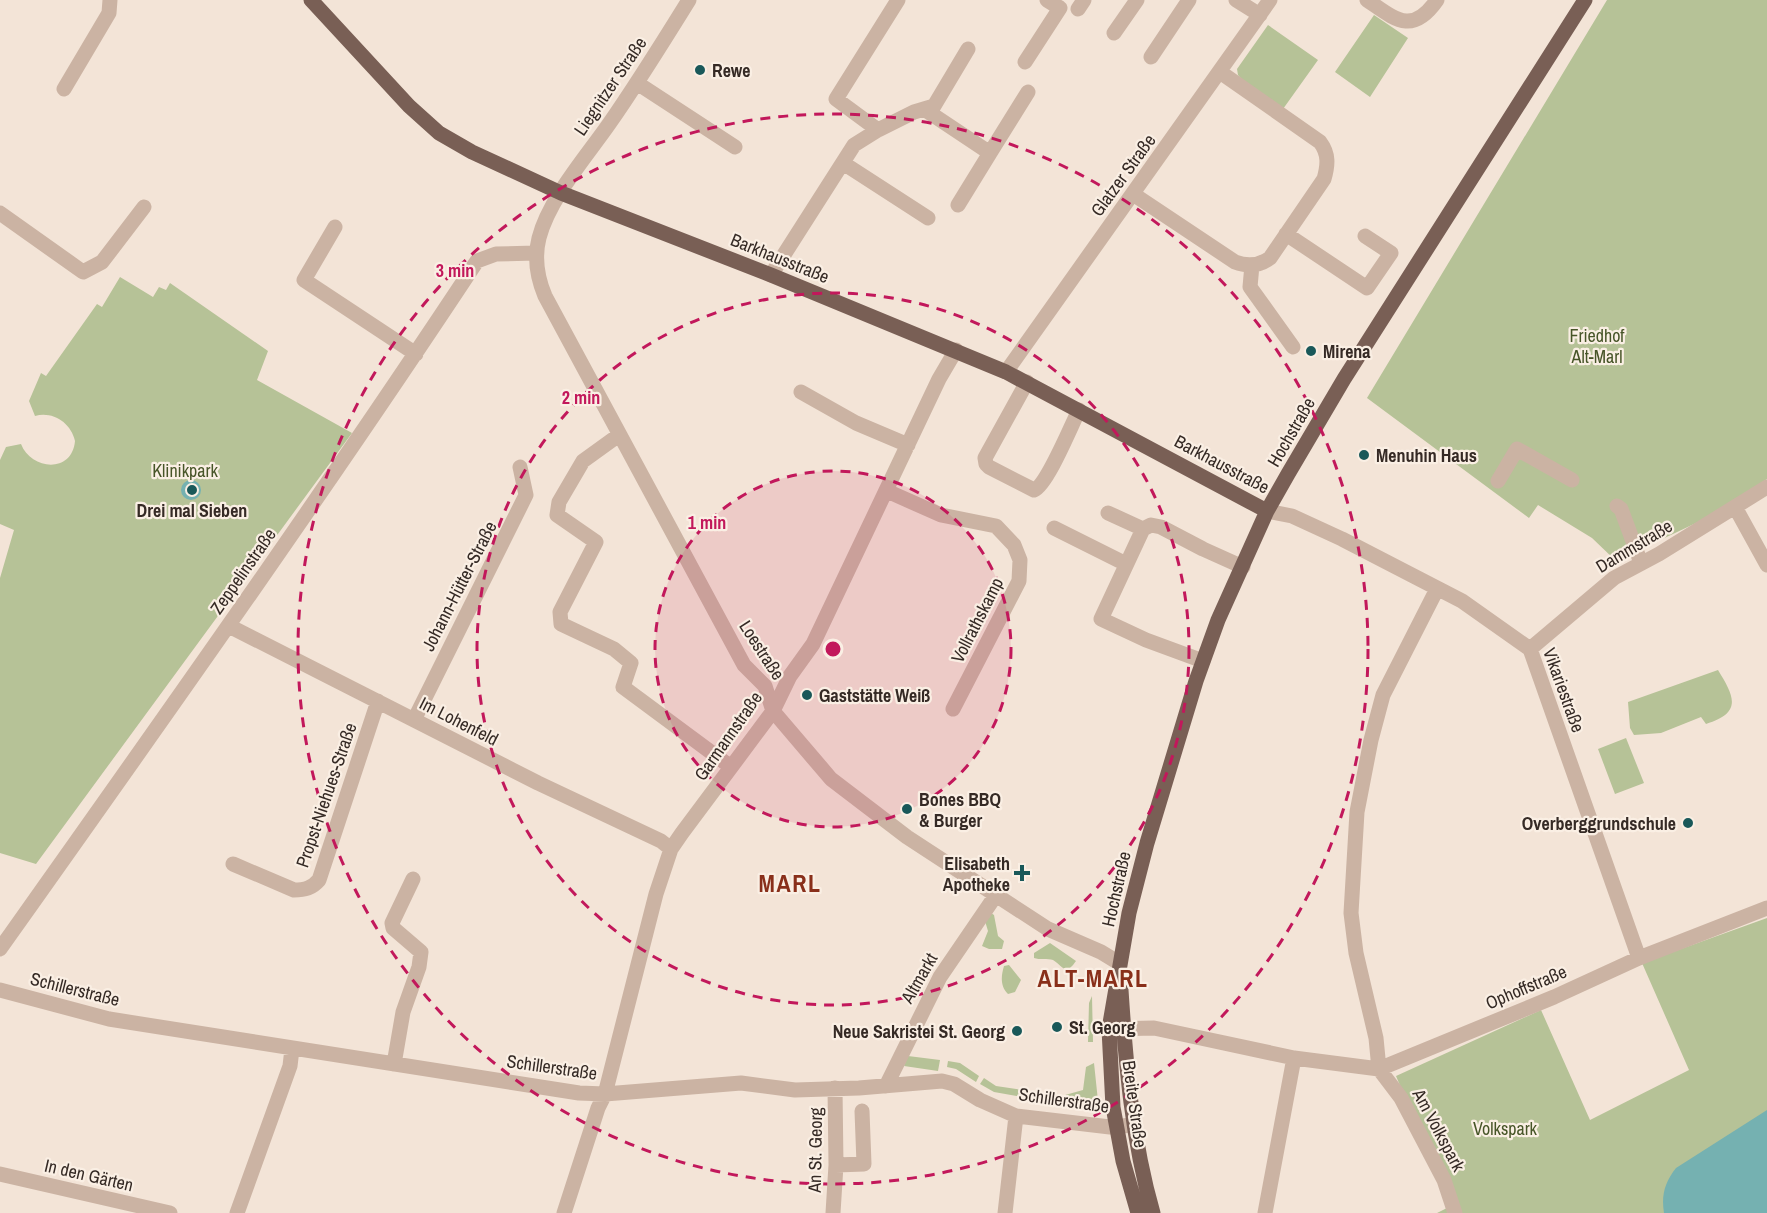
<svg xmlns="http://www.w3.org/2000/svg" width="1767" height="1213" font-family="'Archivo Narrow',sans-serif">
<rect width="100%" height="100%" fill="#f3e4d7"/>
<path fill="#b6c297" d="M1607,0h160v479l-54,36 -97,46 -24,-23 -54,-33 -9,13 -162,-120z
M1374,15l34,23 -38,59 -35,-25z
M1268,25l50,35 -35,49 -40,-28 -5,-6 -1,-6z
M120,277l33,20 6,-10 7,3 4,-7 98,68 -11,29 95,53 -316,431 -36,-11v-275l14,-48 -14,-6v-64l6,-13 15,-3c10,26 51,30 54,-3 -4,-18 -22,-30 -40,-25l-6,-15 12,-28 5,3 51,-72 5,3z
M1718,670c16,26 25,43 -12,54l-5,-7 -40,16 -27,2 -4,-7 -2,-26z
M1626,738l18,45 -29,11 -17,-45z
M991,913l3,2 4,21 6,5 -2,8h-13l-7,-3 6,-15 -3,-10z
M1767,918v295h-330l14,-7 -55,-130 145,-66 49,110 99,-50 -47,-107z
M1050,943l26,18c-11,16 -13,5 -23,-1 -5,-2 -14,0 -19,-2v-5z
M1009,965l12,15 -6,12 -7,2c-8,-8 -7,-18 -4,-28z
M1092,996l1,46h-5l1,-39z
M908,1056l32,4 -2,11 -34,-5z
M948,1061l12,2 19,13 -3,6 -20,-13 -9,-2z
M1094,1063l4,38 -12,7 -34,-6v-7l6,2 25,-7 3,-23z
M984,1078l12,8 46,7 -1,5 -3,2 -44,-8 -14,-8z"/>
<path fill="#75b1b1" d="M181 490a10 10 0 1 1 20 0a10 10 0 1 1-20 0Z
M1767,1110v103h-103c-3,-18 1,-31 12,-45z"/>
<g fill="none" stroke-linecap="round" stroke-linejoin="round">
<path stroke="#cbb3a3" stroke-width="15" d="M689,0c-26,42 -52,84 -80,124 -23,33 -60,75 -70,114 -5,20 -2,39 6,58l199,369 21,21 8,25 58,68 76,58 141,92 53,23 18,11
M1236,0l24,15
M1367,0c28,19 45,36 70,0
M1078,9l6,-9
M1114,33l23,-33
M1151,57l38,-57
M1025,62l35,-54 -13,-8
M637,83l98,64
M64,89l45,-76 1,-13
M924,109l66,44 38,-61
M878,130l-42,-31 62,-99
M843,163l85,55
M1133,194l102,68c13,5 24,4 35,-4l54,-79c4,-14 5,-25 -4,-37l-100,-70
M958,205l32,-52
M0,213l83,59 19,-10 42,-55
M335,227l-31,53 112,74
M1286,234l81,54 24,-35 -26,-17
M1252,265l-2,22 43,60
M771,275l83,-130 24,-15 36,-18 20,-6 34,-57
M1006,372l264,-372
M1027,382l-42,76 1,6 3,3 45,23c13,-5 37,-64 45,-80
M801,392l55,31 52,22
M619,435l-36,26 -24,41 -2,13 39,27 -36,70 1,12 53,25 17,14 -8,24 108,80
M1498,481l19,-32 55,31
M887,491l54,24 55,11 18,19 6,15 -1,21 -66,128
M1617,506l4,3 20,54
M1735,507l32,58
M1267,511l25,5 50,23 120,62 68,48 109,309
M1108,513l35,16 8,-4 10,2 42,22 40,18
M1054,528l72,36
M1143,529l-42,90 45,21 57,21
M1437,589l-54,106 -12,45 -14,72 -6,101 5,40 20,85 3,31 22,29 43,82 11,33
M229,626l309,157 123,58 10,8
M1530,649l84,-71 45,-24 108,-67
M414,720l112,-225 -6,-28
M233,864l61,26c11,0 18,-2 25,-10l59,-179
M0,949c161,-227 323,-455 477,-688l19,-7 40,-1
M0,990l109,29 470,74 26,1 136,-11 54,7 64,-2 83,-7 12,3 26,16 36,16 94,11 23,-2
M1112,1029l42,-1 140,30 85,11 175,-72 85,-39 128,-50
M394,1064l9,-52 16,-45 2,-15 -28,-24 -1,-5 21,-44
M886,1086l54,-109 56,-82
M836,1165l28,-1 -2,-53
M0,1174l170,39
M237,1213l53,-147 2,-17
M564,1213l34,-105 7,-14 51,-200 15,-45 11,-16 91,-122 17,-35 23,-32 126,-265 17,-29
M833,1213l3,-48 -1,-77
M1005,1213l11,-97
M1265,1213l29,-155"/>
<path stroke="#795f55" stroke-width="15" d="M311,0l98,106 30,27 33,19 89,41 210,82 235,97 261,139
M1121,990c5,76 11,150 32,223
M1138,1213l-15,-52 -10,-54 -4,-78 20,-116 18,-70 49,-162 22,-61 49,-109 21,-37 56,-95 241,-379"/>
</g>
<circle cx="833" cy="649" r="178" fill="#c2185b" fill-opacity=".12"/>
<g fill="none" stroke="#c2185b" stroke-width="3" stroke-dasharray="10 8">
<circle cx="833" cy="649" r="178"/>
<circle cx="833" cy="649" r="356"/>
<circle cx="833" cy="649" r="535"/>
</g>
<g fill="#195859" stroke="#faefe4" stroke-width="2">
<circle cx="700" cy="70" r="6"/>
<circle cx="1311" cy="351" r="6"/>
<circle cx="1364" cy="455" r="6"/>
<circle cx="192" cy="490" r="6"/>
<circle cx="807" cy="695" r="6"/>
<circle cx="907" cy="809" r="6"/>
<circle cx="1688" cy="823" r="6"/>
<path d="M1019 864h6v6h6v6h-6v6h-6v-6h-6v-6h6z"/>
<circle cx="1057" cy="1027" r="6"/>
<circle cx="1017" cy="1031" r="6"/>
</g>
<g text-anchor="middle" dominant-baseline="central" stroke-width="4.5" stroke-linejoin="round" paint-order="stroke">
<g font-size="18" font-weight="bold" fill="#352a25" stroke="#faefe4" text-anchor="start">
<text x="712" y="70">Rewe</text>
<text x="1323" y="351">Mirena</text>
<text x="1376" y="455">Menuhin Haus</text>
<text x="192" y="510" text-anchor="middle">Drei mal Sieben</text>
<text x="819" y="695">Gaststätte Weiß</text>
<text x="919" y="799">Bones BBQ<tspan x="919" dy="21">&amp; Burger</tspan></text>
<text x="1676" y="823" text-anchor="end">Overberggrundschule</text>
<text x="1010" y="863" text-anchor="end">Elisabeth<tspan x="1010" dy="21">Apotheke</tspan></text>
<text x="1069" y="1027">St. Georg</text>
<text x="1005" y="1031" text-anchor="end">Neue Sakristei St. Georg</text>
</g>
<g font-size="18" fill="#352a25" stroke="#faefe4">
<text transform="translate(610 86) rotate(-56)">Liegnitzer Straße</text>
<text transform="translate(1123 175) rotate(-54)">Glatzer Straße</text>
<text transform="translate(780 258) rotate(22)">Barkhausstraße</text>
<text transform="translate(1291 432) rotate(-60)">Hochstraße</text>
<text transform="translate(1222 464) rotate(28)">Barkhausstraße</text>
<text transform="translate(1634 546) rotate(-31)">Dammstraße</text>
<text transform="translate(243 571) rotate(-55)">Zeppelinstraße</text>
<text transform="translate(459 586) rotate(-63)">Johann-Hütter-Straße</text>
<text transform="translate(977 620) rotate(-63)">Vollrathskamp</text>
<text transform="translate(762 650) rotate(57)">Loestraße</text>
<text transform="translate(1564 690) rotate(70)">Vikariestraße</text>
<text transform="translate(459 721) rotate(27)">Im Lohenfeld</text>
<text transform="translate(728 736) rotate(-55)">Garmannstraße</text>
<text transform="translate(326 795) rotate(-71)">Propst-Niehues-Straße</text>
<text transform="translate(1116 889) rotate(-77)">Hochstraße</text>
<text transform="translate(919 978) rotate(-60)">Altmarkt</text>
<text transform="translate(1526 987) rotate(-23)">Ophoffstraße</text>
<text transform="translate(75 989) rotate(14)">Schillerstraße</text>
<text transform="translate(552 1067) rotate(8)">Schillerstraße</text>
<text transform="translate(1064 1100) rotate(8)">Schillerstraße</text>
<text transform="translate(1135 1104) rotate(82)">Breite Straße</text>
<text transform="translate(1439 1130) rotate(62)">Am Volkspark</text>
<text transform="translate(815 1150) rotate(-89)">An St. Georg</text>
<text transform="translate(89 1175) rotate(13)">In den Gärten</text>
</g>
<g font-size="18" fill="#475528" stroke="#faefe4">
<text x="1597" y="335">Friedhof<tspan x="1597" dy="21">Alt-Marl</tspan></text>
<text x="185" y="470">Klinikpark</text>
<text x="1505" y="1128">Volkspark</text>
</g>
<g font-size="24" font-weight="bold" letter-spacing="1.5" fill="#892f1a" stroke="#faefe4">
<text x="790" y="883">MARL</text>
<text x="1093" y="978">ALT-MARL</text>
</g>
</g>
<circle cx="833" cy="649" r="9" fill="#c2185b" stroke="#faefe4" stroke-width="3"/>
<g font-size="18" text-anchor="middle" font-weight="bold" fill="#c2185b" stroke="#faefe4" stroke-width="4.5" stroke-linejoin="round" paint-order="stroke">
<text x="455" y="277">3 min</text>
<text x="581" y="404">2 min</text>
<text x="707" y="529">1 min</text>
</g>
</svg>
